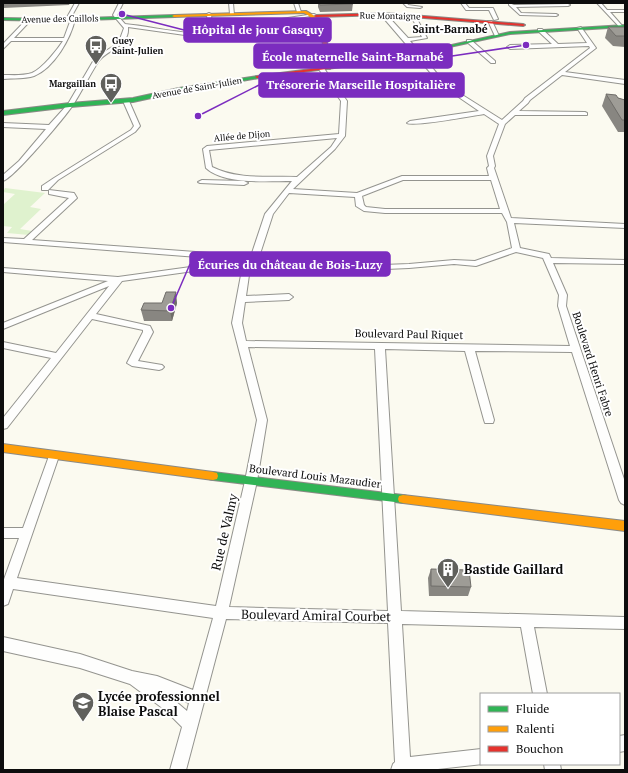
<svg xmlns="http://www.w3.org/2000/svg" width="628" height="773" font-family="'PT Serif',serif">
<rect width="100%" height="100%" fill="#fbfaf0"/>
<path fill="#dff2ce" d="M5,188l40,5 -15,14 11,2 -21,20 12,2 -3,4 -22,-2 5,-6 -9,-1v-21l12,-11 -12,-2z"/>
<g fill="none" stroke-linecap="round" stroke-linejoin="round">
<g stroke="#94948f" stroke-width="2">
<path id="street" d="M75,3h4l-10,18h-4z
M119,3h4l-6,12 8,9c40,4 84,18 124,4h-41l-1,-14 2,-1 2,1 1,12 46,-1 17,-5 39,-6 2,1 -40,7 -33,11 -18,3h-33l-64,-9c2,20 -22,23 -30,35 -9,14 -16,29 -25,43 -8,12 -59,73 -70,76v-6l16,-14 27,-32 -43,-2v-4l46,2 19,-21 27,-46 20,-13 5,-6 4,-11 -11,-13z
M229,3h4l1,12 -4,-1z
M294,3h4l3,9h-4z
M403,3h4l1,2 14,2 -2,1 -13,-1z
M461,3h4l4,5h24l5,11 -4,1 -5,-10h-23z
M509,3l5,2 54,-1 2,1 -2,1 -52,1 5,6 35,1 2,1 -2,1 -36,-1 -11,-10z
M597,3h4l6,7h18v2h-15l15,17v4z
M381,13h4l23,25 14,-1 -11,-21 4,-1 12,23 -17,3 29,35 25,20 38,24 21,-19 2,-3 65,-50 -1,-2 -79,3 -3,-2 3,-2 42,-1 -14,-13v-2h4l16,15 29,-1 -10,-15 4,-1 15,21 -31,24 60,8v4l-63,-9 -32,25 -2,3 -9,8 66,1 2,1v2h-72l-10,9 -12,32 2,10 -1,2 17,50 114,6v4l-111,-5 6,25 29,6 2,4 74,2v4l-72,-1 14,32 -1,11 59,176v23l-4,-2 -2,-3 -47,-148 -97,-1 19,69 -1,3h-8l-1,-3 -19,-69 -80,-2 16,262 224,6v12l-91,-2 13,67h-14l-12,-67 -119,-3 8,133 71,-8v15h2l-54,6h-38l2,-6 2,-2 -7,-139 -162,-4 -40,151h-16l12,-43 -17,-17 -35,-26 -50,-16 -77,-17v-14l77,17 52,17 25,5 36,14 20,-72 -200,-29 -5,15 -5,2v-24l16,-44h-16v-10h20l26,-72 1,-3 4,-1 4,1 1,3 -42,122 199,28 29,-125 12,-61 -25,-97 9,-48 6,-12h6l1,2 -2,5h1l156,-6 45,-4 21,1 37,-13 -5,-26 -5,-9h-117l-21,-2 -8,-5 -1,-9 -66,-4 -16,21 -13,40 -6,6h-6l-1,-2 5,-5 13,-39 27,-33c-23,0 -68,4 -86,-13l-3,-19 4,-3 132,-12 2,-33 -23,-33 1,-1h4l24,34 -2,35 -10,13 -42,40 64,4 45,-17h87l-2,-8 2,-2 -2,-10 12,-32 -15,-10c-12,2 -71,13 -77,9l3,-2 69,-10 -19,-13 -25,-20 -54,-63zM337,138l-6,9 -34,30c-29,-1 -59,3 -85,-10l-3,-17zM403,180h88l9,29h-115l-19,-2 -2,-2 -2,-9zM516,252l27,6 16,37 -1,11 12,40 -324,-5 -4,-18 3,-21 44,-2 4,-3 -4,-3 -43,2 3,-21 160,-7 45,-4 22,2zM248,347l127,2 13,262 -159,-4 28,-126 10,-61zM167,694l22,9 -2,8z
M73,18l2,1c-4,19 -21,49 -41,57 -9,3 -21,2 -31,3v-4c9,0 20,1 29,-2 10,-4 25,-23 31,-32h-52l-8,8v-5l24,-25 4,1 -17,18h50l7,-19z
M488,21h4l7,15h-4z
M324,34l2,2 -22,1 -2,-1 2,-1z
M467,40h4l24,21v2h-4l-24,-21z
M126,99l3,2 11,25 -5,6 -77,48 -10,10h-6v-4l12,-8 77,-48 3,-4 -11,-25z
M202,180l42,1 4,2 -4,2 -44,-2 -2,-1z
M49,190l25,3 3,5 -45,42 191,14 14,2 4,2 -4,2 -234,-18v-4l21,1 45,-41 -20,-4z
M234,261l4,2 -1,2 -115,16 -26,33 54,12 3,6 -15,29 24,4 2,2 -2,2 -3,1 -27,-4 -5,-3 16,-31v-2l-51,-11 -85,109 -4,1v-11l48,-60 -48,-10v-6l53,11 53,-67 -106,43v-6l105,-42 -105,-9v-4l115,9z
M625,735v16l-6,1v-16z
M544,764h16l1,6h-16z"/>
</g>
<g stroke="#8b8a86" stroke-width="2">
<path id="fast" d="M174,15l1,2 -119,4 -53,-1v-2l53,1z
M625,25v2l-115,7 -79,17 -2,-1 81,-18z
M257,76l2,1v1l-80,14 -46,10 -63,5 -67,8v-4l67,-8 63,-5 46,-10z
M213,472l190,23 4,1 1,3 -1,3 -4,1 -190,-23 -4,-1 -1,-3 1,-3z"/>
</g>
<g stroke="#8b8a86" stroke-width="2">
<path id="slow" d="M306,11c20,10 20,22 22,42 1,6 2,11 2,16l-4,-1c-5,-22 1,-43 -22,-55l-130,4 -2,-1 2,-1z
M3,444l210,28 4,1 1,3 -1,3 -4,1 -210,-28z
M403,495l222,26v10l-222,-28 -4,-1 -1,-3 1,-3z"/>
</g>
<g stroke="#8b8a86" stroke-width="2">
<path id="jam" d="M387,13l136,11 2,1 -2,1 -136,-11 -71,2 -2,-1 2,-1z
M431,49l2,2 -91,16 -85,11 -2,-1 2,-1 85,-11z"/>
</g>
<use href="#street" fill="#fefefd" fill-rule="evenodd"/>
<use href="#fast" fill="#30b455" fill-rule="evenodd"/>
<use href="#slow" fill="#ff9f0a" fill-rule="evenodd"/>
<use href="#jam" fill="#e5322d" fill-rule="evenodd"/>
</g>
<path fill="#888681" d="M3,3h67l-1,2 -66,3z
M318,3h35l-1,8 -32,1 -2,-5z
M608,27l17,1v19l-12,-1 -8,-8z
M606,94l19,6v32h-7l-16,-26z
M162,303h15l-5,18h-28l-3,-11z
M431,569l40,18 -3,9h-39l-1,-18z"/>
<path fill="#6f6d69" d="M176,292l1,11 -5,18 -2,-10z"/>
<path fill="#9e9c96" stroke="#6f6d69" d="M319,3h34v1l-33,1z
M608,27h17v9h-9z
M606,94l10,1 2,3 7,2v20h-3z
M166,292h10l-6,19 -29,-1 3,-7h18z
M431,569l38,1 2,17 -40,-1z"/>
<defs>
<g id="bus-pin" transform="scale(1.15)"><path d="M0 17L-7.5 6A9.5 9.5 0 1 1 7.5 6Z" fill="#60605c" stroke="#fff"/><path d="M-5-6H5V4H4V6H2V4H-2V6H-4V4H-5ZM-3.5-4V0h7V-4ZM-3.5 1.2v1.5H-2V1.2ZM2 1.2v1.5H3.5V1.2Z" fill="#fff"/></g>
<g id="building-pin" transform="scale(1.15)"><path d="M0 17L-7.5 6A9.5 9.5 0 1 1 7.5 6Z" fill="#60605c" stroke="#fff"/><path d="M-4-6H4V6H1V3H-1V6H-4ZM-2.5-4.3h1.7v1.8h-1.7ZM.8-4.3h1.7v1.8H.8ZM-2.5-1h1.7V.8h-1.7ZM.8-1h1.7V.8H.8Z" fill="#fff"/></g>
<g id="school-pin" transform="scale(1.15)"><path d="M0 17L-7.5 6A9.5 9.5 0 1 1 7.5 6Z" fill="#60605c" stroke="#fff"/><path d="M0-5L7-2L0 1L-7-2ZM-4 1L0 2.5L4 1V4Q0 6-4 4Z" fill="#fff"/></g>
</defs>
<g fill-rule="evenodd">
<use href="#bus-pin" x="96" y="46"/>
<use href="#bus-pin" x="111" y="84"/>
<use href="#building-pin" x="448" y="569"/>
<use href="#school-pin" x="83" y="703"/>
</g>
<g text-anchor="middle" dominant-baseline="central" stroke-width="4" stroke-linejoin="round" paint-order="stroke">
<g font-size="9" fill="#0d0d0d" stroke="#fff">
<text transform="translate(390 16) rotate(1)">Rue Montaigne</text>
<text transform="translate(60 19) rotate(-1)">Avenue des Caillols</text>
<text transform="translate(197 88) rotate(-10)">Avenue de Saint-Julien</text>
<text transform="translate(242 136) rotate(-5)">Allée de Dijon</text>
</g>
<g font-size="9" font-weight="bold" fill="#0d0d0d" stroke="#fff" text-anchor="start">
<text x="112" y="41">Guey<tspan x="112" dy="10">Saint-Julien</tspan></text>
<text x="96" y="84" text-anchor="end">Margaillan</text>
</g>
<g font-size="11" font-weight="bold" fill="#0d0d0d" stroke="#fff">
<text x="450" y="29">Saint-Barnabé</text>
</g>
<g font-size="11" fill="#0d0d0d" stroke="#fff">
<text transform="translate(409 334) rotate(1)">Boulevard Paul Riquet</text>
<text transform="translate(593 364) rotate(72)">Boulevard Henri Fabre</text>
<text transform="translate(315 476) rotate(7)">Boulevard Louis Mazaudier</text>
</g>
<g font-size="13" fill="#0d0d0d" stroke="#fff">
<text transform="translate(224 532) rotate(-77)">Rue de Valmy</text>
<text transform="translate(316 615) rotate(1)">Boulevard Amiral Courbet</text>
</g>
<g font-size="13" font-weight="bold" fill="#0d0d0d" stroke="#fff" text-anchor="start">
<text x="464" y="569">Bastide Gaillard</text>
<text x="98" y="696">Lycée professionnel<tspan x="98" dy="15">Blaise Pascal</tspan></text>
</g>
</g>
<path fill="none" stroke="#7b2cbf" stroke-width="1.5" d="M122 14L184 30M526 45L452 56M198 116L259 85M171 308L190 264"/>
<g fill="#7b2cbf" stroke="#fff" stroke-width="1.5">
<circle cx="122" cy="14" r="4"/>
<circle cx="526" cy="45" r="4"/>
<circle cx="198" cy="116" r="4"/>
<circle cx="171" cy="308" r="4"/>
</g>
<g fill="#7b2cbf" stroke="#7b2cbf" stroke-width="1.5">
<rect x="184" y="18" width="147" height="24" rx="4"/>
<rect x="254" y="44" width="198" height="24" rx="4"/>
<rect x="259" y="73" width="205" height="24" rx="4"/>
<rect x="190" y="252" width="200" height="24" rx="4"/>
</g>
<g font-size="12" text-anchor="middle" font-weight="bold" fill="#fff">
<text x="258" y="34">Hôpital de jour Gasquy</text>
<text x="353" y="61">École maternelle Saint-Barnabé</text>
<text x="361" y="89">Trésorerie Marseille Hospitalière</text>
<text x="290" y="269">Écuries du château de Bois-Luzy</text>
</g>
<rect width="628" height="773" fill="none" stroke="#0d0d0d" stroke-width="8"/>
<rect x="480" y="693" width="140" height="72" fill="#ffffff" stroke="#9e9e9e"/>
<rect x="488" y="706" width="20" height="6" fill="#30b455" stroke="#9e9e9e"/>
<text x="516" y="713" font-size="12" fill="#0d0d0d">Fluide</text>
<rect x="488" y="726" width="20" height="6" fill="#ff9f0a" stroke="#9e9e9e"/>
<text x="516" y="733" font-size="12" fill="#0d0d0d">Ralenti</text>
<rect x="488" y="746" width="20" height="6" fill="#e5322d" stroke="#9e9e9e"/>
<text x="516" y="753" font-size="12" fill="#0d0d0d">Bouchon</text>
</svg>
